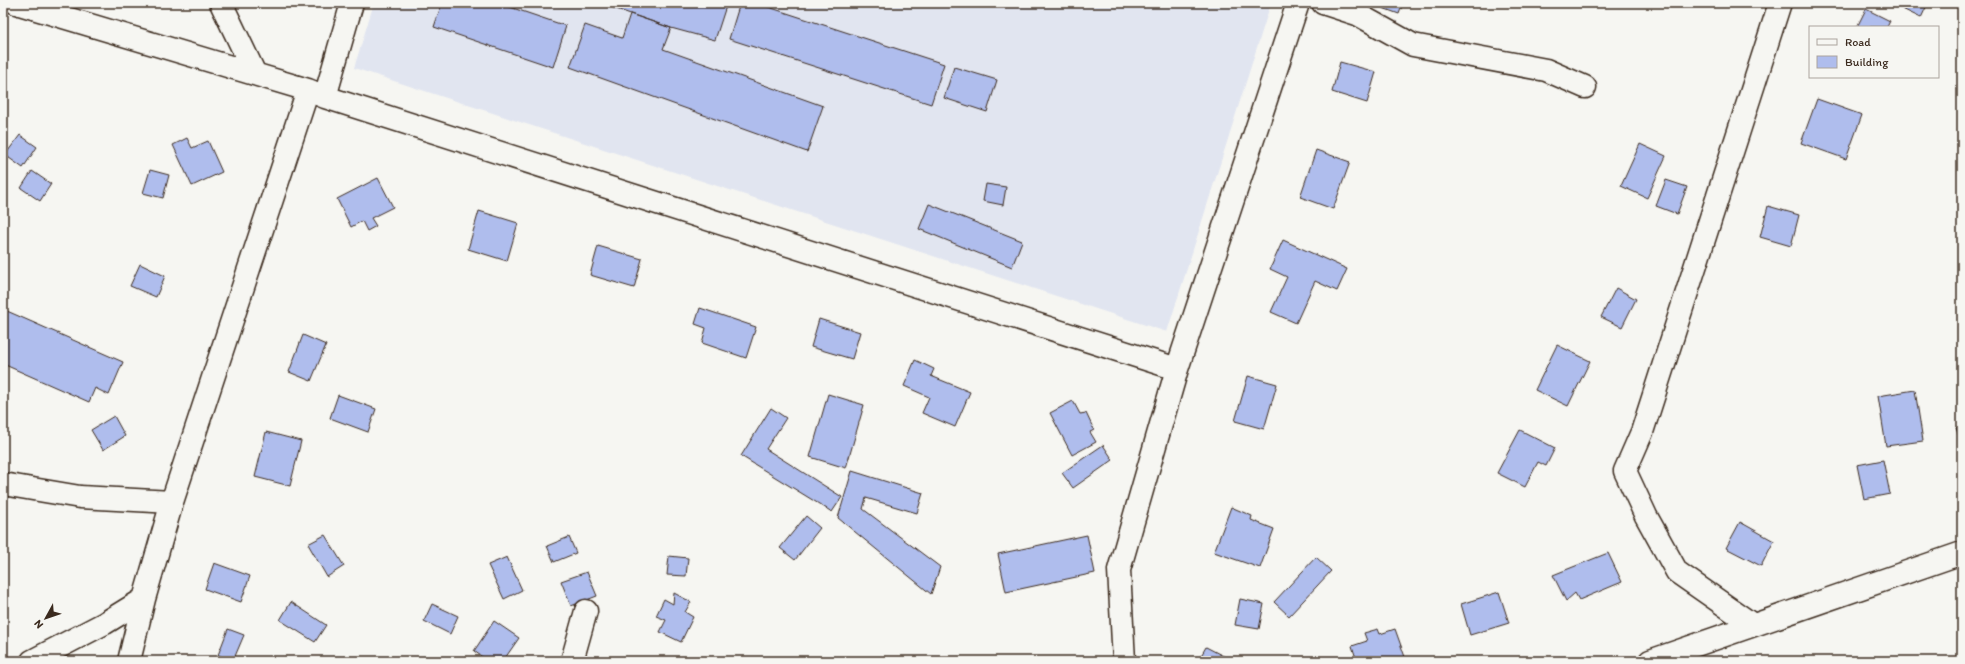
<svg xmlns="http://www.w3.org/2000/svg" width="1965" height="664" font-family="Itim,sans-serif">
<rect width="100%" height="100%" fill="#f6f6f2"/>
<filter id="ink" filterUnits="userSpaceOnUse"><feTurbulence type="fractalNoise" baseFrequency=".025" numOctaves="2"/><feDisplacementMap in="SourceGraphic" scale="8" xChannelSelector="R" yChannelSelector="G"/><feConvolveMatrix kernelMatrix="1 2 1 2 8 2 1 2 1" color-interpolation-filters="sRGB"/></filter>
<g filter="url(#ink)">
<path fill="#e1e5f0" d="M374,3h897l-104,329 -813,-264z"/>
<path fill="#afbded" stroke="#3b2a1e" d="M442,3h56l68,23 -13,41 -119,-40z
M599,3h128l-12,37 -44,-12z
M740,3h16l188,61 -13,40 -202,-65z
M1369,3h34l-4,11z
M1890,3h38l-7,15z
M1866,9l24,12 -3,6h-30z
M630,14l41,14 -8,21 160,57 -16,46 -237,-85 15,-42 37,13z
M1340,62l36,10 -9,31 -35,-11z
M954,67l43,13 -10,32 -43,-14z
M1817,99l45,16 -16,44 -45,-16z
M20,135l17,12 -14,21 -18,-13z
M187,138l5,10 16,-7 14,31 -30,14 -19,-41z
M1640,144l26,12 -19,42 -26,-12z
M1316,150l34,12 -17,47 -33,-12z
M150,170l19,5 -6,23 -20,-5z
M32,171l19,13 -11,17 -19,-13z
M378,178l15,29 -22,11 5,8 -9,5 -5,-10 -11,6 -14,-28z
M1666,180l21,7 -10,27 -21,-8z
M986,184l20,3 -3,18 -20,-4z
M929,204l93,37 -10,26 -93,-38z
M1768,206l31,9 -8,31 -31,-9z
M479,211l39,12 -11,38 -39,-12z
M1283,240l64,29 -10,22 -22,-10 -19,42 -25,-11 16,-35 -17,-8z
M598,246l44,13 -8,29 -44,-13z
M140,264l25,12 -9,21 -26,-11z
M1616,288l20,11 -14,28 -21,-10z
M700,308l56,19 -10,31 -44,-15 4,-15 -11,-4z
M7,311l116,51 -14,33 -14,-7 -6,14 -86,-38v-43z
M819,319l41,13 -8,27 -41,-12z
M303,335l23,10 -15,36 -22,-9z
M1557,345l33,16 -22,45 -33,-16z
M915,360l19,9 -3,7 39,16 -15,35 -33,-14 7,-16 -25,-11z
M1248,376l29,8 -13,45 -29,-8z
M1915,390l8,51 -37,5 -8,-50z
M828,394l36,11 -18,63 -36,-11z
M338,395l38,14 -8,23 -38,-14z
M1073,401l7,13 6,-1 8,17 -4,2 6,10 -24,13 -22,-42z
M771,408l15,10 -20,31 76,48 -10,15 -91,-56z
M114,416l11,20 -22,14 -12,-20z
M1962,426v19l-6,-17z
M1520,430l35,18 -9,18 -8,-4 -13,25 -28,-14z
M266,432l35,9 -11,45 -35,-9z
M1103,445l10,15 -40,28 -11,-15z
M1883,460l7,34 -26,5 -7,-34z
M852,471l71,22 -6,20 -51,-15 -3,11 77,58 -9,27 -93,-76z
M1231,507l21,9 -1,4 23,9 -14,39 -46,-16z
M806,516l14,12 -25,32 -15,-12z
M1740,522l34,19 -13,25 -35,-18z
M325,535l19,31 -17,11 -19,-33z
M1087,535l8,38 -89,19 -8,-38z
M569,537l7,16 -22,9 -7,-16z
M1608,553l14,29 -43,18 -4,-7 -9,8 -13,-26z
M669,556l19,2 -2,18 -19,-1z
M507,557l15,33 -18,9 -16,-34z
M1316,557l15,14 -42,45 -15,-14z
M214,563l36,13 -9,26 -36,-13z
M587,572l10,24 -26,10 -10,-25z
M1499,592l10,31 -39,12 -9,-31z
M674,593l17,9 -6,10 8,5 -12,25 -21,-10 6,-12 -10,-4 8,-17 9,5z
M1240,599l24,5 -5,25 -24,-4z
M291,602l35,23 -11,17 -35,-22z
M432,604l26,12 -8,18 -26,-13z
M494,621l25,17 -16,23h-15l-14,-10z
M228,629l16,6 -11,26 -15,-6z
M1378,629l2,5 15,-5 10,28 -10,4h-38l-5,-15 15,-5 -3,-8z
M1206,647l27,14h-35z"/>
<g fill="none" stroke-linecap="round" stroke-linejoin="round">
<g stroke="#3b2a1e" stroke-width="25">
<path id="minor" d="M16,3l292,87 17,7 852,272
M221,3l34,71
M1323,3l34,11 56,31 133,25 39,17
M325,97l27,-94
M3,484l77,13 92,5
M1753,625l-76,-53 -31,-56 -21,-45 17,-39 138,-429
M32,661l73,-38 39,-24
M129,661l15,-62 28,-97 136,-412
M572,661l14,-50
M1124,661l-5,-91 58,-201 121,-366
M1650,661l312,-108"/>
</g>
<use href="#minor" stroke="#f6f6f2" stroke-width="22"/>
</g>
</g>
<rect width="1965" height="664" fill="none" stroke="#f6f6f2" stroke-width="16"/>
<rect x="8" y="8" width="1949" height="648" fill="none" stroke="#3b2a1e" stroke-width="1.5" filter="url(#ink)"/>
<rect x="1809" y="26" width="130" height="52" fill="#f6f6f2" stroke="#aba49d"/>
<rect x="1817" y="39" width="20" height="6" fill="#f6f6f2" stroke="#aba49d"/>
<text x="1845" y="46" font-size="12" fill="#3b2a1e">Road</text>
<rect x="1817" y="56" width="20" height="12" fill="#afbded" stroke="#aba49d"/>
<text x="1845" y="66" font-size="12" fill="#3b2a1e">Building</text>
<g transform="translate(46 618) rotate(230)" stroke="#f6f6f2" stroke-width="3" paint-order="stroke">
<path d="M0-3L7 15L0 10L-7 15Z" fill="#3b2a1e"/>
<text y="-6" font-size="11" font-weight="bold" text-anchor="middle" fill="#3b2a1e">N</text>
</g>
</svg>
